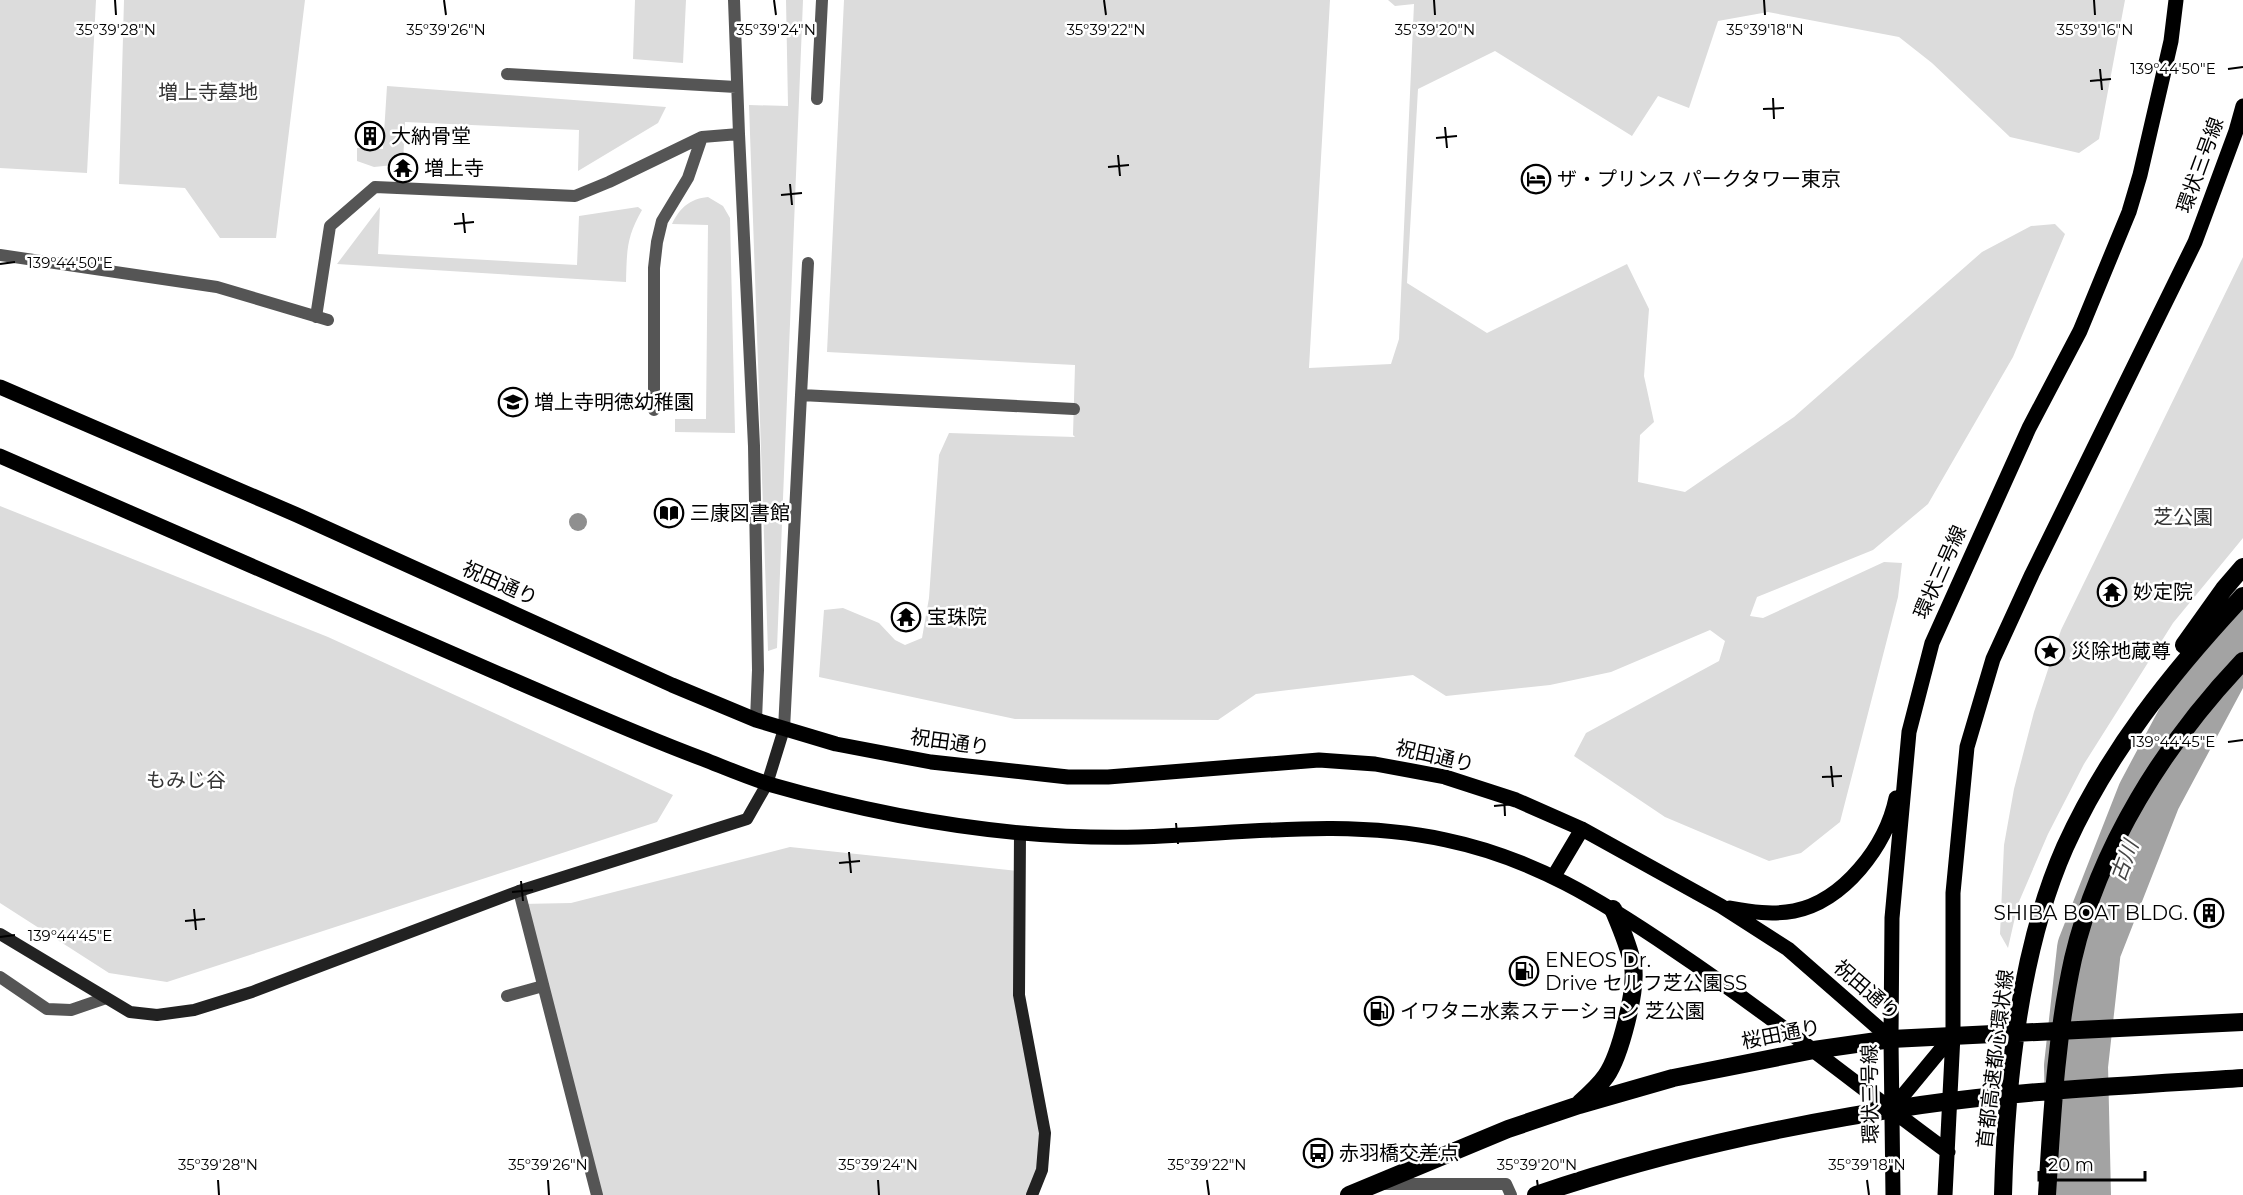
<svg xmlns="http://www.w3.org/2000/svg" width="2243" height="1195" font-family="Montserrat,'Noto Sans JP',sans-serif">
<rect width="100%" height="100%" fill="#fff"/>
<path fill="#dcdcdc" d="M0,0h96l-9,173 -87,-5z
M124,0h181l-29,238h-56l-35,-50 -66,-4z
M635,0h51l-3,63 -50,-4z
M786,0h17l-26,648 -9,3 -19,-546 39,1z
M844,0h486l-21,368 82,-4 8,-25 15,-335 -19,2 -7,-6h737l-26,139 -20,14 -69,-16 -78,-74 -33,-26 -131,-25 -50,9 -29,87 -31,-12 -26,40 -137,-85 -77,38 -11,194 80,50 140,-69 22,45 -5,67 10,46 -14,13 -2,47 47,10 109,-75 188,-165 49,-26 24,-2 10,10 -52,123 -85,147 -55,46 -116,47 -7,19 13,2 121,-56 18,1 -4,34 -58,225 -39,31 -32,8 -104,-44 -91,-61 12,-23 133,-72 6,-20 -15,-11 -99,42 -61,13 -104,11 -33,-21 -157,19 -38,26 -203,-1 -196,-42 5,-67 19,-2 36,15 16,17 10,5 17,-7 7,-40 10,-143 10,-22 126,4 -2,-2 2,-70 -248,-13z
M387,86l279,21 -8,16 -80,48 1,-41 -174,-8 -2,42 -29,3 -17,-6v-13l26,1z
M708,197l15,9 7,12 5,215 -60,-1v-13h31l2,-194 -36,-1c8,-16 17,-25 36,-27z
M380,207l-2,47 199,11 2,-49 59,-9 4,3c-16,28 -15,41 -16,72l-289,-18z
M2243,257v281l-70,85 -89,141 -36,70 -30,70 -10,44 -8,-14 4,-89 10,-56 20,-77 27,-82z
M0,506l328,131 345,158 -16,27 -490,160 -58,-9 -109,-70z
M790,847l229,24v124l26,138 -13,62h-435l-76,-291 50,-1z"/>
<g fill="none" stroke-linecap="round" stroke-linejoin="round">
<path stroke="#a3a3a3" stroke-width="64" d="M2079,1195l-3,-129 13,-117 60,-153 94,-176"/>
<path stroke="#555" stroke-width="12" d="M507,74l229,13
M817,99l5,-99
M739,134l15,312 4,224 -2,50
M0,255l217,32 111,33
M316,317l14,-91 45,-39 200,9 34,-14 93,-45 37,-3 -5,-134
M801,395l7,-132
M654,410v-142l3,-26 5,-21 26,-43 14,-41
M784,729l17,-334 273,14
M0,977l47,32 24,1 35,-12
M507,996l36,-10"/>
<path stroke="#555" stroke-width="12" d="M519,891l78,304
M1381,1184h125l5,11"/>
<path stroke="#222" stroke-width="12" d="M1020,833l-1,162 26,138 -3,37 -10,25
M0,934l130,78 27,3 37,-5 58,-18 267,-101 228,-72 20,-35 17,-55"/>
<path stroke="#000" stroke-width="15" d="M0,387l297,128 375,170 84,35 80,24 95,18 137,15h40l211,-17 56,4 70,13 71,23 66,29 139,77 67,43 103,90
M0,456c165,73 331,145 497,217 68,29 136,60 206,86 23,9 46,19 69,26 119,34 244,55 367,52 103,-3 205,-19 307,3 87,18 156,61 228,110 94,63 183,135 274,202
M1554,876l28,-47
M1730,908c21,4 42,7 64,3 50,-10 92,-65 102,-113
M1891,1110l62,-75
M1893,1195l-2,-156 1,-121 17,-186 23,-89 97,-215 51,-97 49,-119 11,-37 31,-134 5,-41
M1945,1195l8,-160v-142l14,-146 26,-88 39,-85 163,-332 41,-111 7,-25"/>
<path stroke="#000" stroke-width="18" d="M2184,645l40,-56 19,-22
M1580,1103c9,-8 19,-17 26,-27 14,-20 31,-86 27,-110 -4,-20 -12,-38 -20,-57
M1349,1195l159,-66 71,-24 94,-27 141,-28 77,-11 352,-17
M1536,1195c125,-43 254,-71 385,-90 106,-15 215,-20 322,-27
M2003,1195c3,-113 16,-244 62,-348 43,-95 107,-175 178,-251
M2047,1195c5,-79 9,-159 26,-236 26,-112 92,-216 170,-298"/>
</g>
<circle fill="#8f8f8f" cx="578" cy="522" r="9"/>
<path fill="none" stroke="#000" stroke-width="2" d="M115,0l1,15M444,0l2,15M774,0l2,15M1104,0l2,15M1434,0l1,15M1764,0l1,15M2094,0l1,15M2100,69l2,21M2228,69l15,-2M2090,81l21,-2M1773,98l1,21M1763,109l21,-1M1445,127l2,21M1436,138l21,-2M1118,155l2,21M1108,167l21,-2M790,184l2,21M781,195l21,-2M463,213l2,20M454,224l20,-2M0,264l15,-2M2228,742l15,-2M1831,766l2,21M1822,777l20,-1M1504,795l1,21M1494,806l21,-2M1176,823l2,21M1167,835l21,-2M849,852l2,21M839,863l21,-2M521,881l2,20M512,892l21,-2M194,909l2,21M185,921l20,-2M0,937l15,-2M218,1180l1,15M548,1180l1,15M878,1180l1,15M1207,1180l2,15M1537,1180l2,15M1867,1180l2,15"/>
<defs>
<g id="building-ring" transform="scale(1.5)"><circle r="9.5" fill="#fff" stroke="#000" stroke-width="1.5"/><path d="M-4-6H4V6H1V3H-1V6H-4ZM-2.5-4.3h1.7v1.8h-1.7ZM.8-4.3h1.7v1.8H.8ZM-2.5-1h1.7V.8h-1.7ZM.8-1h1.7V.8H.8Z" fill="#000"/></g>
<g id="temple-ring" transform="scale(1.5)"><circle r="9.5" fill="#fff" stroke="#000" stroke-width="1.5"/><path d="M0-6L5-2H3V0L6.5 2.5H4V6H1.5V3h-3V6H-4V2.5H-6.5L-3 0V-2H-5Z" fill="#000"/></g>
<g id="hotel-ring" transform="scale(1.5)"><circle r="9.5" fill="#fff" stroke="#000" stroke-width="1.5"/><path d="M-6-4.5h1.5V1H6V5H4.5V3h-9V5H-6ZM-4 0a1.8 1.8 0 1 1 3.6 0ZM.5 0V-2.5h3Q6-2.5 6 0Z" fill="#000"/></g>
<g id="school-ring" transform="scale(1.5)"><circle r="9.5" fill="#fff" stroke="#000" stroke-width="1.5"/><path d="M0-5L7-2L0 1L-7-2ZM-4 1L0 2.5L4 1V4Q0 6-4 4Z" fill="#000"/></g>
<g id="library-ring" transform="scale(1.5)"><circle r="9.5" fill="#fff" stroke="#000" stroke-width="1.5"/><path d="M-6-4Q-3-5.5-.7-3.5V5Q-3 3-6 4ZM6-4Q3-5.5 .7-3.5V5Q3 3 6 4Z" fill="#000"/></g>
<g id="sight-ring" transform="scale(1.5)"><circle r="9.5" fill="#fff" stroke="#000" stroke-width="1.5"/><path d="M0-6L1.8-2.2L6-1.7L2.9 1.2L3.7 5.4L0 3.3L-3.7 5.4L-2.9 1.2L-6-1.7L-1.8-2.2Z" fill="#000"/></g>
<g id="fuel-ring" transform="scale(1.5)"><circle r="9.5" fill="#fff" stroke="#000" stroke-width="1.5"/><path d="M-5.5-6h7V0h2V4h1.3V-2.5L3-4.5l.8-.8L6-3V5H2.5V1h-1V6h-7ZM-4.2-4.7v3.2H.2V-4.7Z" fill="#000"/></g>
<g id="bus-ring" transform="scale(1.5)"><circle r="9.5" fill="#fff" stroke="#000" stroke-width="1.5"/><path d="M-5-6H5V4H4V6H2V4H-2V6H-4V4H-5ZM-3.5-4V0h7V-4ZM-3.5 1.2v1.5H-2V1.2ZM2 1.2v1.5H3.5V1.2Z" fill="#000"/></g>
</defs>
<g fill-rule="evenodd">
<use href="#building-ring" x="370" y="136"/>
<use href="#temple-ring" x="403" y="168"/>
<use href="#hotel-ring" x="1536" y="179"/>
<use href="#school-ring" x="513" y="402"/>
<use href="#library-ring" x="669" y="513"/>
<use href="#temple-ring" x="2112" y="592"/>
<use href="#temple-ring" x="906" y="617"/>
<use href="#sight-ring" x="2050" y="651"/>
<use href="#building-ring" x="2209" y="913"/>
<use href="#fuel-ring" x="1524" y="971"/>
<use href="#fuel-ring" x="1379" y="1011"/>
<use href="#bus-ring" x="1318" y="1153"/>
</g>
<g text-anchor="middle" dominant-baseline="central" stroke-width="5" stroke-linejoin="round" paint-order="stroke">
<g font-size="20" fill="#333" stroke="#fff">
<text x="208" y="92">増上寺墓地</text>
<text x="2183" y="517">芝公園</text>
<text x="186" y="780">もみじ谷</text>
</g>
<g font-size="20" fill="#000" stroke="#fff" text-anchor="start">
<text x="391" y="136">大納骨堂</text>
<text x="424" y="168">増上寺</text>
<text x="1557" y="179">ザ・プリンス パークタワー東京</text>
<text x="534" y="402">増上寺明徳幼稚園</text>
<text x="690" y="513">三康図書館</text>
<text x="2133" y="592">妙定院</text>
<text x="927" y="617">宝珠院</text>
<text x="2071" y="651">災除地蔵尊</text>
<text x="2188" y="913" text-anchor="end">SHIBA BOAT BLDG.</text>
<text x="1545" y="960">ENEOS Dr.<tspan x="1545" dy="23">Drive セルフ芝公園SS</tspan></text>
<text x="1400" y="1011">イワタニ水素ステーション 芝公園</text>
<text x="1339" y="1153">赤羽橋交差点</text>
</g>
<g font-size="20" fill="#000" stroke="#fff">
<text transform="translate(2200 165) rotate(-70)">環状三号線</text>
<text transform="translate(1940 572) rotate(-66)">環状三号線</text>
<text transform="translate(500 583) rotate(24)">祝田通り</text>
<text transform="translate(950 742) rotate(8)">祝田通り</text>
<text transform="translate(1435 756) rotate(13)">祝田通り</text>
<text transform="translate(1867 990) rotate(41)">祝田通り</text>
<text transform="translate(1781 1034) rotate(-11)">桜田通り</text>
<text transform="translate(1995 1059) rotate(-83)">首都高速都心環状線</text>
<text transform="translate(1870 1094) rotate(-91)">環状三号線</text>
</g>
<g font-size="21" font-style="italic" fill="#444" stroke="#fff">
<text transform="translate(2124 861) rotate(-69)">古川</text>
</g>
</g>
<g font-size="15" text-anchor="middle" fill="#000" stroke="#fff" stroke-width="5" stroke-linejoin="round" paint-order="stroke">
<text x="116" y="35">35°39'28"N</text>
<text x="446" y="35">35°39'26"N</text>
<text x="776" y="35">35°39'24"N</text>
<text x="1106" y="35">35°39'22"N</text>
<text x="1435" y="35">35°39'20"N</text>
<text x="1765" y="35">35°39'18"N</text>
<text x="2095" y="35">35°39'16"N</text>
<text x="2173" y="74">139°44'50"E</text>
<text x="70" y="268">139°44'50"E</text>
<text x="2173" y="747">139°44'45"E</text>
<text x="70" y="941">139°44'45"E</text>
<text x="218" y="1170">35°39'28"N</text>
<text x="548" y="1170">35°39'26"N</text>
<text x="878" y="1170">35°39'24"N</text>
<text x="1207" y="1170">35°39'22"N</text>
<text x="1537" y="1170">35°39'20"N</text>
<text x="1867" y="1170">35°39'18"N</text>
</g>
<path d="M2039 1171v9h106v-9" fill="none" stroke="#000000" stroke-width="3"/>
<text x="2048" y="1171" font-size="18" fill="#000000" stroke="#ffffff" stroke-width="4.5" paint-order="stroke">20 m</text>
</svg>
